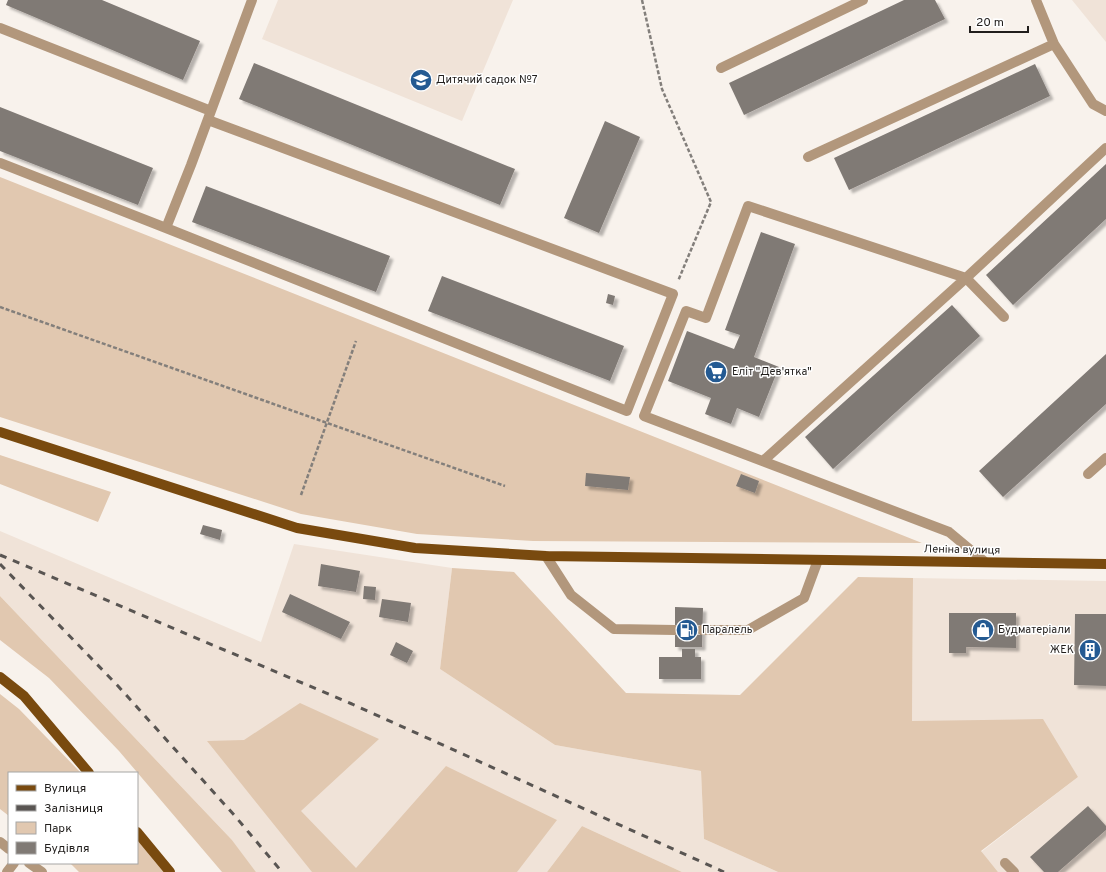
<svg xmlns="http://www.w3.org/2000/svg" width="1106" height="872" font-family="Overpass,sans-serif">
<defs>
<filter id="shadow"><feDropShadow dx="3.5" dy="3.5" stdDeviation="1" flood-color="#0004"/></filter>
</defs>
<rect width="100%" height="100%" fill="#f8f2ec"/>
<path fill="#f0e3d8" d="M278,0h235l-51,121 -200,-82z
M1072,0h34v42z
M0,531l261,111 33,-98 158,24 -12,101 115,76 146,26 3,68 74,33h-96l-100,-46 -35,46h-291l-24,-32 -232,-244z
M913,578l193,3v291h-108l-17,-20 97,-75 -166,-56z"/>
<path fill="#e1c8b0" d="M0,177l922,366 -389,-2 -116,-7 -116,-20 -301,-97z
M0,455l111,37 -13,30 -98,-38z
M452,568l62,4 112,121 114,2 118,-118 55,1 -1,143 131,-2 35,58 -97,74 17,21h-220l-74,-33 -3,-68 -146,-26 -115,-76z
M0,596l232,244 24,32h-34l-103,-121 -70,-73 -49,-38z
M0,694l19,15 62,64h-72v43l-9,-7z
M300,703l79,36 -78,72 55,57 90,-102 111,54 -40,52h-205l-105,-131 37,-1z
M582,826l100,46h-135z
M137,838l29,34h-87l-9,-9h67z"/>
<path fill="#807a75" filter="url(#shadow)" d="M8,0h94l98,41 -17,39 -177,-75z
M904,0h31l10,19 -201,96 -15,-32z
M254,63l261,106 -15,36 -261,-106z
M1035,64l15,32 -201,94 -15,-32z
M0,107l153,61 -15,37 -138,-54z
M605,121l35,16 -41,96 -35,-15z
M1106,164v55l-93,86 -27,-30z
M206,186l184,70 -14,36 -184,-70z
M761,232l34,12 -41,113 25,10 -20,50 -22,-9 -6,16 -26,-10 6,-16 -43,-17 19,-50 47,18 6,-14 -15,-5z
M442,276l182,70 -14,35 -182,-70z
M608,294l7,2 -2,9 -7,-2z
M952,305l28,31 -147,133 -28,-32z
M1106,354v50l-103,93 -24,-26z
M586,473l44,4 -2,13 -43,-4z
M741,474l18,7 -4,12 -19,-7z
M203,525l19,5 -2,10 -20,-6z
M321,564l39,7 -4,21 -38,-6z
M364,586l12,1 -1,13 -12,-1z
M290,594l60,28 -9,17 -59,-27z
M382,599l29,4 -3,19 -29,-5z
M675,607l28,1 -1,39h-27z
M949,613h67v35l-50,-1v6h-17z
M1075,614h31v72l-32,-1z
M396,642l17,9 -6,12 -17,-8z
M682,649h13v8h6v22h-42v-22h23z
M1088,806l18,20v4l-48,42h-14l-14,-15z"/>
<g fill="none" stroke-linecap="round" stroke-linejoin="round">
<path stroke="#cdc8c2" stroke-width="10" stroke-dasharray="10 5" stroke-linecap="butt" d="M675,630h27"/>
<path stroke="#837f7b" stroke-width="2.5" stroke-dasharray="4 2" stroke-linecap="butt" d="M642,0l20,89 49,113 -33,79
M0,307l505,179
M301,495l55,-154"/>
<path stroke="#b2977c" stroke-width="10" d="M0,28l211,83
M1054,44l39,60 13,7
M721,68l142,-68
M808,157l246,-113 -18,-44
M0,163l166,65 25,-63 61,-165
M166,228l461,183 46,-117 -465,-174
M763,461l203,-183 140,-130
M1088,474l18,-16
M546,556l25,39 43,34 61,1
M985,562l-36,-30 -305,-116 42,-105 20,7 42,-112 218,72 38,39
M702,630h46l56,-32 14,-38
M0,842l9,7
M29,863l13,9
M1005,863l9,9
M7,872l7,-9"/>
<path stroke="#794a0f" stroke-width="10" d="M0,432l297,96 118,20 131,8 560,8
M0,677l24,19 65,77
M137,832l33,40"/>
<path stroke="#595552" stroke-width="3" stroke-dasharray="7 7" stroke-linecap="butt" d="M0,555l352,149 372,168
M0,564l118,122 117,130 47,56"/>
</g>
<defs>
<g id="school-disc" transform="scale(1.15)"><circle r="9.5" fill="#245a92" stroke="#fff"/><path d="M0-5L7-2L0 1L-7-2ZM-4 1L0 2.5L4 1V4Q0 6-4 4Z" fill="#fff"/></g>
<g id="supermarket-disc" transform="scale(1.15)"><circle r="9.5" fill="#245a92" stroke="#fff"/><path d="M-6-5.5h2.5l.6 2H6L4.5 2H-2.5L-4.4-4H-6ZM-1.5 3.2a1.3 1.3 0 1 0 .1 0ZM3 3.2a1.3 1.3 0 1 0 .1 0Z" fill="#fff"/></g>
<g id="fuel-disc" transform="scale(1.15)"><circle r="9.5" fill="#245a92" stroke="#fff"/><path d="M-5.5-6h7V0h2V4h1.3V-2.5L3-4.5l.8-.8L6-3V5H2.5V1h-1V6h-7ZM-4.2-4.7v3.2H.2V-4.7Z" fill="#fff"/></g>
<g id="shop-disc" transform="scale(1.15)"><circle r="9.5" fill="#245a92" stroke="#fff"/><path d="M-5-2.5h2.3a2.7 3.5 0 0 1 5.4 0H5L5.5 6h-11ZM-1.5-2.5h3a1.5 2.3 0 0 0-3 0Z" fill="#fff"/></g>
<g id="building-disc" transform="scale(1.15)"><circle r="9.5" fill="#245a92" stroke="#fff"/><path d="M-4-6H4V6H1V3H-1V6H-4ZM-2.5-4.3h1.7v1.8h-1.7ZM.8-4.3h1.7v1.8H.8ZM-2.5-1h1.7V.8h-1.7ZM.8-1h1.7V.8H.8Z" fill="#fff"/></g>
</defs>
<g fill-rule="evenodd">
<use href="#school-disc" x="421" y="80"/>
<use href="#supermarket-disc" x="716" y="372"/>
<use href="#fuel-disc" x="687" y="630"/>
<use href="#shop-disc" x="983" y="630"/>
<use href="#building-disc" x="1090" y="650"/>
</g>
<g text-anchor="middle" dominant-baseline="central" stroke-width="3" stroke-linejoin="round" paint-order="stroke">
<g font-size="11" fill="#211e1c" stroke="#fff" text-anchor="start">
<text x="436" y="80">Дитячий садок №7</text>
<text x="732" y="372">Еліт "Дев'ятка"</text>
<text x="702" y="630">Паралель</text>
<text x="998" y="630">Будматеріали</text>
<text x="1074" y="650" text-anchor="end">ЖЕК</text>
</g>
<g font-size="11" fill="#211e1c" stroke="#fff">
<text transform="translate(962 550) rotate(1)">Леніна вулиця</text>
</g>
</g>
<rect x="8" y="772" width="130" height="92" fill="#ffffff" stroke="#a6a5a4"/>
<rect x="16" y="785" width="20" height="6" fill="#794a0f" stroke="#a6a5a4"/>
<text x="44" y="792" font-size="12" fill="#211e1c">Вулиця</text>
<rect x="16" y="805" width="20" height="6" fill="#595552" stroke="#a6a5a4"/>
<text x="44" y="812" font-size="12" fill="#211e1c">Залізниця</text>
<rect x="16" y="822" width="20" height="12" fill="#e1c8b0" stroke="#a6a5a4"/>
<text x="44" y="832" font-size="12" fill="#211e1c">Парк</text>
<rect x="16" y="842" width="20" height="12" fill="#807a75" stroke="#a6a5a4"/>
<text x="44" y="852" font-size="12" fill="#211e1c">Будівля</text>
<path d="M970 26v6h58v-6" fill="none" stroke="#211e1c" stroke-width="2"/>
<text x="976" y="26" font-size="12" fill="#211e1c" stroke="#ffffff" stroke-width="3" paint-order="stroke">20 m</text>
</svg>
